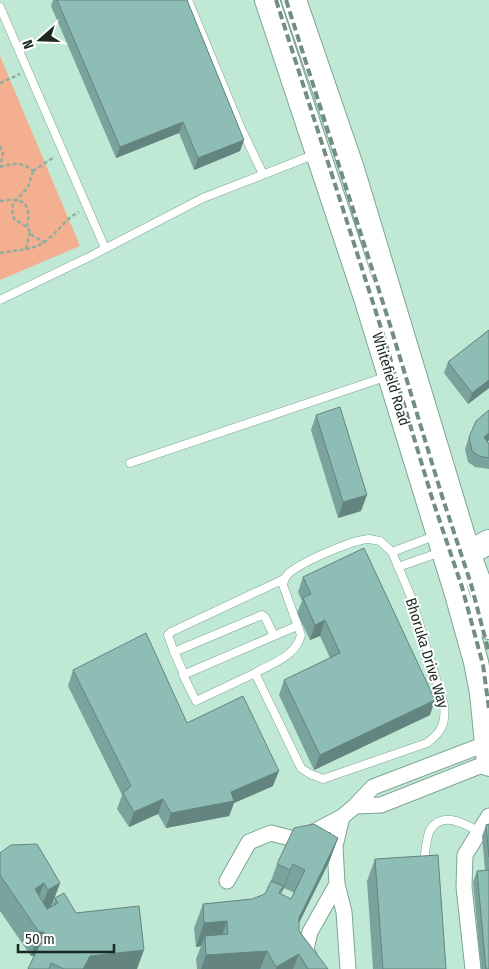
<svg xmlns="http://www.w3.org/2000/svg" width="489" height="969" font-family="'Fira Sans Condensed',sans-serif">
<rect width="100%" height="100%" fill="#c0e9d5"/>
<path fill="#f4ae90" d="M0,56l80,190 -80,34z"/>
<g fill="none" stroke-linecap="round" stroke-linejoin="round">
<g stroke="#7da592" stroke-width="9">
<path id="lane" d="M188,0l52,126 23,48
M0,7l105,241
M0,300l89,-43 114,-59 113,-44
M130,463l258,-87
M369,539l11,2 12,11 19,45 33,108c2,18 -2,27 -17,38l-104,36 -13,-5 -9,-6 -46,-95c18,-10 41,-17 46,-38l-18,-50c1,-5 2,-8 5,-11 13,-12 64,-34 81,-35z
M392,552l45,-17
M398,567l43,-15
M274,636l-9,-19 -3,-2 -88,37 -6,-17 3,-3 113,-53
M174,652l10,22
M255,673l-59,28 -13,-26 114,-49
M425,854c1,-8 2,-18 5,-24 13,-20 34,-6 50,2"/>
</g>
<g stroke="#7da592" stroke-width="17">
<path id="street" d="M487,745l-12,3 -102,39 -18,19 26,-1 96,-38 12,-2
M227,881l22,-39 22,-9 27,7 44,-23
M315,969l-9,-20 4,-17 27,-48
M348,969l-4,-57 -7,-28 -2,-38 7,-29 13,-11
M473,969l-9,-82 1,-32 24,-39"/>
</g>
<g stroke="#7da592" stroke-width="26">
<path id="primary" d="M267,0l100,301 90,293 19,68 6,31 7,71
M294,0l58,169 116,384 13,35 8,39
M468,553l21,-11"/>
</g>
<path stroke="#8daf9f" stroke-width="2.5" stroke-dasharray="4 2.5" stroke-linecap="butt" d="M0,83l20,-9
M0,146l3,8 -3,13
M0,167c12,-4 23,-5 33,4
M33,171l-5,16 -15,17 -1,6 2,9 13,8 6,9 11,6
M33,171l21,-14
M0,201c5,0 11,-2 16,-1 15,2 13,17 11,27
M26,249l4,-17
M0,253c15,-3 29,-2 43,-10 14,-9 21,-24 36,-31"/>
<use href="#lane" stroke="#fff" stroke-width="8"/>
<use href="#street" stroke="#fff" stroke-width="15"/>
<use href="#primary" stroke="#fff" stroke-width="24"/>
<path stroke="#718e80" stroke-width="4" stroke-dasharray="8 4" stroke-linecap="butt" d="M276,0l106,331 50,167 30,89 21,78 6,44
M286,0l105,328 51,168 29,88 18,69"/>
</g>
<path fill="#79a39c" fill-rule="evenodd" d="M53,0h134l57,140 -4,11 -46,19 -15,-37 -63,25 -65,-152z
M489,330v58l-21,16 -24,-31 4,-11z
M316,415l45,96 -23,7 -27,-88z
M469,437l20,3 -1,2 1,2v25l-14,-2 -7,-5 -3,-13z
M303,577l127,138 -116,55 -35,-75 5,-15 46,-22 -10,-22 -10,4 -13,-27 5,-12 -4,-9z
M73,670l114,53 86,63 -39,17 -5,13 -63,12 -8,-14 -29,13 -12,-18 5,-14 -54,-109z
M489,824v145h-8l-8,-87 4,-11 8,-1 -3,-34 4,-11z
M338,838l-9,24 -30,61v8l29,38h-131l-1,-10 5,-13 -5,1 -2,-19 9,-24 49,-5 13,-5 6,-13 6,-17zM284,888l11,5 -4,6 -11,-5v-1l1,1z
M0,853l60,30 -9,24 1,-1 3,-8 21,15 61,56h-109l6,-13h-3l-31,-45z
M375,859l71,110h-73l-6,-88z"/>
<path fill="#63847f" d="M183,122l-4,11 -63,25 4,-11z
M244,140l-4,11 -46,19 4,-12z
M489,380v8l-21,16 4,-11z
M489,433v7l-9,8 4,-11z
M367,495l-6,16 -23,7 5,-16z
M325,620l-5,16 -10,4 5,-15z
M435,700l-5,15 -116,55 6,-15z
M279,771l-6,15 -39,17 -5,13 -63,12 5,-15z
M163,799l-5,15 -29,13 5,-15z
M338,838l-9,24 -39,79 9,-23z
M293,864l-9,24 -3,6 9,-24z
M44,883l-9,24v-18z
M60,883l-9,24 -12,7 9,-24z
M227,921l-8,24 -14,-9 -4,10 -5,1 8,-24z
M39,932h5l-8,24h-5z
M144,950l-7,19h-54l7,-13z
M267,951l-7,18h-59l5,-14z
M299,954l-6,15h-17v-2z"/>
<path fill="#8dbdb5" stroke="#63847f" d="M57,0h130l57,140 -46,18 -15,-36 -63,25z
M489,330v50l-17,13 -24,-31z
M340,407l27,88 -24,7 -27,-87z
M489,410v23l-5,4 5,7v14l-10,-2 -7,-5 -3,-14 7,-16z
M364,548l71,152 -115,55 -36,-75 56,-27 -15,-33 -10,5 -12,-27 8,-4 -8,-17z
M146,633l41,90 56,-27 36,75 -48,21 3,9 -63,12 -8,-14 -29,13 -11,-19 8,-7 -58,-116z
M314,824l24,14 -39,80v13l29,38h-20l-9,-15 -23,13 -9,-16 -61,4 -1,-19 23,-2 -1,-13 -23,2 -1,-19 49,-5 13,-5 6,-13 12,5 -4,7 12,6 14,-29 -12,-6 -3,6 -13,-6 17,-36z
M489,824v33l-3,-32z
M37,844l23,39 -12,7 -4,-7 -9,6 12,20 11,-6 -3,-5 9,-5 12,20 63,-7 5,44 -54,6 -7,13h-19l-13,-6 -2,6h-21l12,-25 4,-1v-11h-5l-39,-57v-22l11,-8z
M438,855l8,114h-63l-8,-110z
M489,870v99h-3l-9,-98z"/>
<g text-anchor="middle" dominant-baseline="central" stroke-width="4" stroke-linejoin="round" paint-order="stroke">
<g font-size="15" fill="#1a2a22" stroke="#fff">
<text transform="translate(391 379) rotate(73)">Whitefield Road</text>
<text transform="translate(427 653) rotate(73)">Bhoruka Drive Way</text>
</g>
</g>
<g transform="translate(40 40) rotate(250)" stroke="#ffffff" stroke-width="4" paint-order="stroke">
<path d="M0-4L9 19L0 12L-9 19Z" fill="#1a2a22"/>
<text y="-8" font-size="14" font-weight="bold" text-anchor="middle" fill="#1a2a22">N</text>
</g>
<path d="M18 944v8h96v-8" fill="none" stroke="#1a2a22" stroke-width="2.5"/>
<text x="25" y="944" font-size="15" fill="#1a2a22" stroke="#ffffff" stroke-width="4" paint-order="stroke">50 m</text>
</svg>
